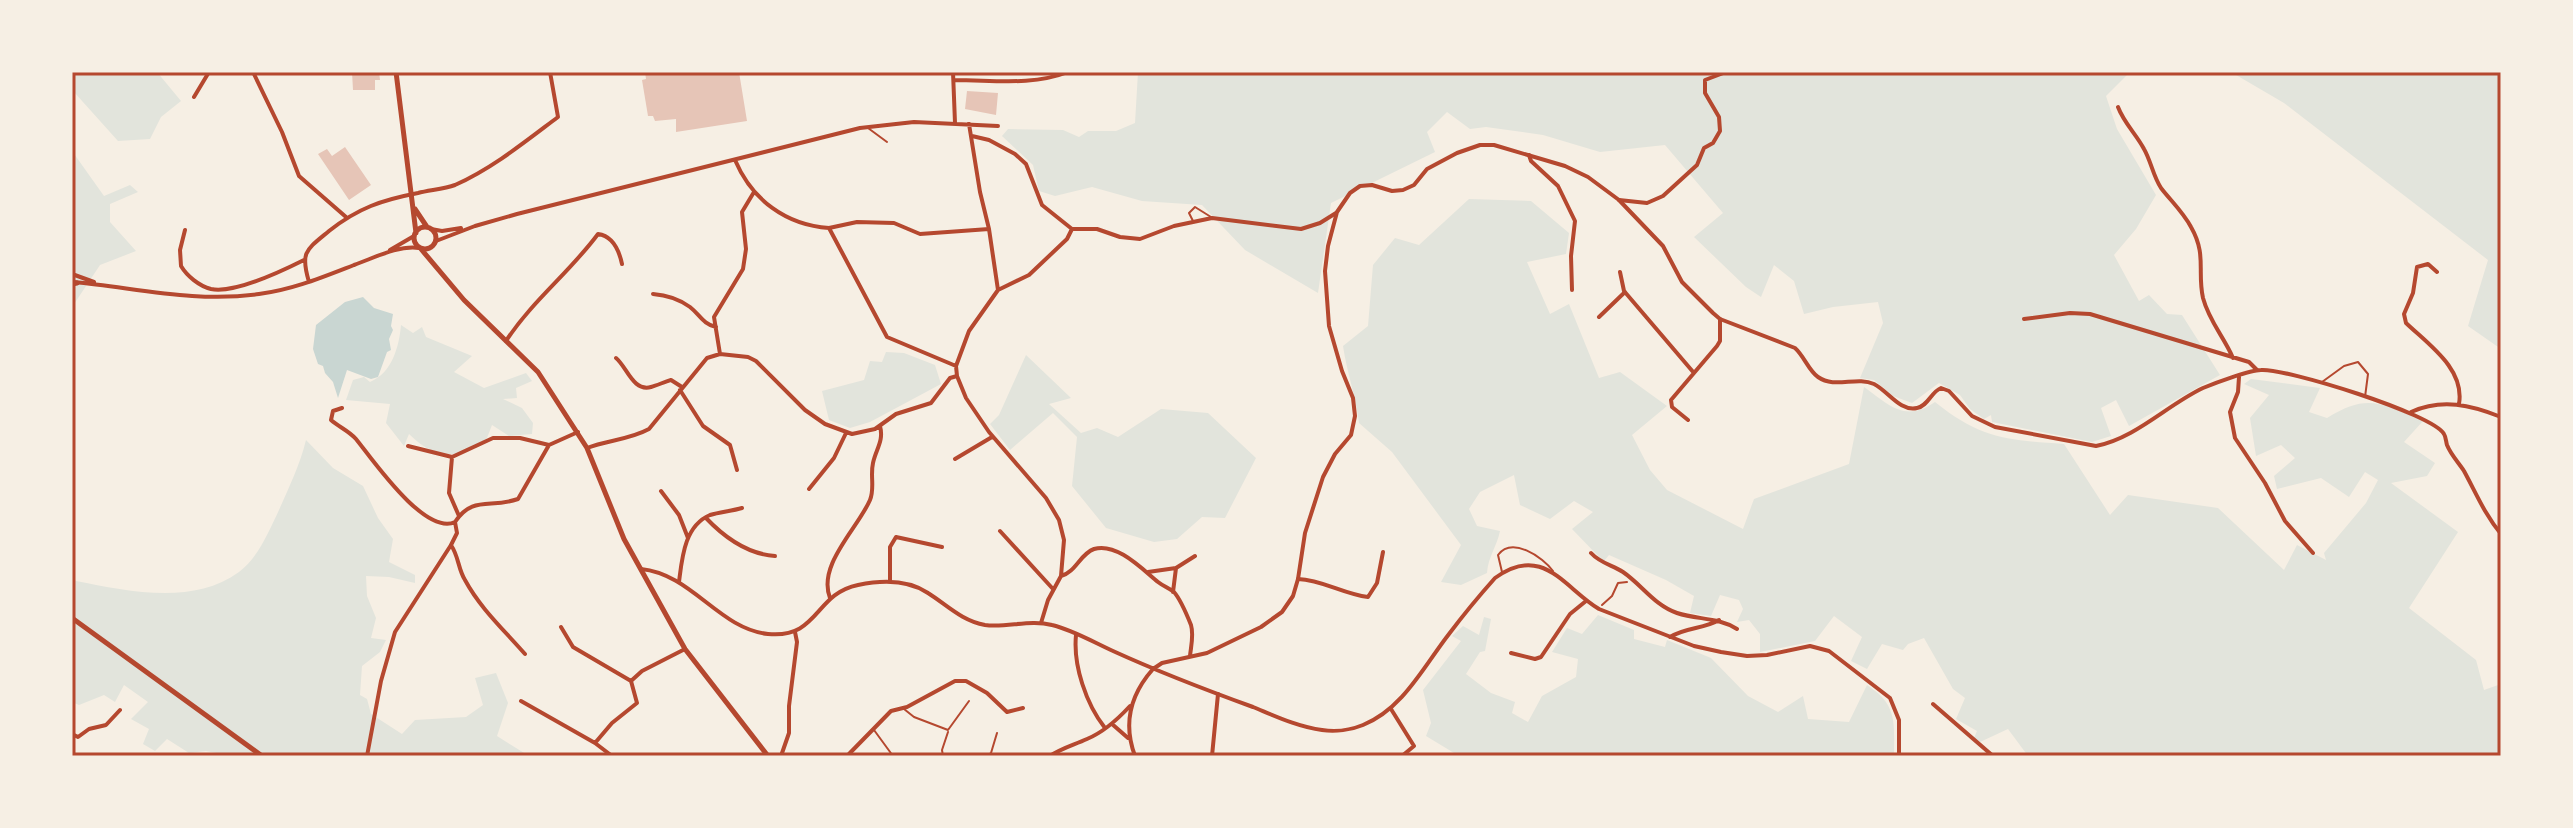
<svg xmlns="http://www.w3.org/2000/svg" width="2573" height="828" font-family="Lato,sans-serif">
<rect width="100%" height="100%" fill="#f6efe4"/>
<path fill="#e2e4dc" d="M72,72h85l24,29 -20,16 -11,22 -32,2 -44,-49z
M1138,72h992l-24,24 11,33 39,66 -20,34 -22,26 25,46 10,-6 18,19 15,1 38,60 -91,51 -13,-26 -15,8 10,28 -19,6 -100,-20 -1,-7 -7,4 -14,-10 -10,-14 -21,-12 -27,20 -19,-7 -19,-16 -14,-2 23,-55 -5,-21 -45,5 -29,7 -10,-33 -20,-16 -13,32 -15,-10 -52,-50 29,-24 -58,-68 -65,7 -57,-17 -57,-8 -16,2 -23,-17 -20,20 8,20 -104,51 -13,90 -73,-43 -43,-45 -60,-4 -50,-14 -37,9 -16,-5 -6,-26 -31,-29 6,-7 55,1 16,7 9,-6h28l19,-8z
M2231,72h270v277l-33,-23 20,-66 -204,-157z
M72,151l32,45 26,-11 8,7 -28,12v18l26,29 -36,14 -28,42z
M1469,199l62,2 38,32 -3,21 -39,8 23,52 19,-10 30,74 21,-6 47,34 -35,29 18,35 17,20 76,39 11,-30 95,-35 15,-77c25,18 41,36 71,15 46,37 72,38 129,42l46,71 18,-20 90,13 66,62 13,-25 29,15 -2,-7 42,-50 12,-23 -13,-8 -16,25 -28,-19 -44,11 -3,-13 21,-18 -14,-13 -25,11 -6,-38 19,-23 -25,-11 7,-5 69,9 -11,24 18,6c41,-26 55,-14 96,3l-19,21 31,21 -8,13 -36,7 67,49 -49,76 67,52 8,30 17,-6v72h-473l-20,-27 -28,13 -6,-4 3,-7 -21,-12 9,-21 -12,-9 -29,-51 -16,6 -5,6 -21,-6 -15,25 -16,-8 11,-24 -28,-21 -19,25 -55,11v-18l-11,-14 -12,2 6,-13 -4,-9 -19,-5 -9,21 -21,-3 4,-17 -28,-16 -57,-25 -5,6 -2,-1 -30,-31 21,-17 -19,-11 -24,18 -30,-14 -6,-30 -34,17 -11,17 8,17 23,5c-3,15 -12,26 -13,42l-26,12 -20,-3 20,-37 -69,-93 -33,-29c-3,-26 -12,-50 -16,-77l25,-20 5,-61 22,-27 24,7z
M401,325l12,8 9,-6 4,10 46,19 -18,16 30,16 42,-15 6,8 -16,7 1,10 -14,1 19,9 11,15 -1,11 -23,2 -17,-11 -7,18c-30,16 -51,16 -76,-9l-5,12 -18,-23 4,-19 -44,-4 7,-20 11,-3 6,5c22,-9 29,-35 31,-57z
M886,352l18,1 31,12 6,19 -71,38 -20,6 -21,-8 -7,-29 42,-11 6,-19 12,1z
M1026,355l45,43 -22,6 32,29 16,-5 21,9 43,-28 47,4 48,45 -31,60 -23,-1 -25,22 -23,3 -48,-14 -34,-42 5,-49 -24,-24 -43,37 -20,-26 9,-9z
M306,440l27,28 30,18 15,32 15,21 -4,23 26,13v8l-26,-6 -23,-1 1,20 9,22 -5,20 15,2 -6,12 -18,14 -2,29 7,4 4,15 31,20 13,-14 51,-3 17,-12 -8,-27 21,-5 12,30 -11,33 32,20h-297l-26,-5 -17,2 -22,-14 -12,12 -12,-7 6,-15 -18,-10 17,-17 -24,-17 -9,17 -11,-7 -25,10 -7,-3v-124l4,3c52,10 116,25 163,-9 19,-14 30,-41 40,-62 10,-23 21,-45 27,-70z
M1598,615l36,15v9l31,8 2,-7 44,18 37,38 30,16 25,-16 5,23 41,3 18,-37c31,20 27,38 27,71h-435l-33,-20 5,-13 -8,-33 38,-49 -9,-5 11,-10 16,9 5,-18 7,2 -6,32 -5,1 -14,22 25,19 24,9 -3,11 16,9 14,-26 34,-19 2,-18 -26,-7 15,-24 15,6z"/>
<path fill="#c9d6d2" d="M363,297l11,11 19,6 -2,12 2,4 -4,9 2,11 -4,2 -9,25 -7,2 -24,-9 -9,28 -5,-16 -8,-9 -2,-7 -5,-2 -5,-15 3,-24 29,-23z"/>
<path fill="#e6c5b7" d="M352,72h27l1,8h-5v10h-22z
M645,72h94l8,49 -71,11v-13l-21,2 -2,-5h-5l-6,-36 4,-1z
M967,91l31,2 -2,22 -31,-6z
M345,147l26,38 -22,15 -31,-46 9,-5 5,7z"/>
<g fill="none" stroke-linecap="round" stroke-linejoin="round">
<path stroke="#b5482f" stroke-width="2" d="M1602,605l10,-9 6,-13 9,-1"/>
<path stroke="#b5482f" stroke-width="2" d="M868,128l19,14
M1193,221l-4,-8 6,-6 16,10
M2322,382l22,-16 14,-4 10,12 -3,23
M1502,572l-4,-17c14,-19 45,2 55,16
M904,709l10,8 34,13 21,-29
M874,730l19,26
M943,756l-1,-6 6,-18
M986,756l5,-3 6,-20"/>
<path stroke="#b5482f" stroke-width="4" d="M253,72l29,60 17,44 47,41
M953,72l2,51
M1789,72l3,1
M955,80c39,0 77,6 113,-8
M194,97l15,-25
M2118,107c6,16 18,27 26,42 7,12 9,27 17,39 10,13 22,24 30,39 16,28 6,44 12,71 6,23 21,39 30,60
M969,124l11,68 9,37 9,61
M972,136l17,4 26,14 11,10 16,41 30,24h25l23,8 20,2 34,-13 38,-8 89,11 19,-6 16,-10
M1529,155l2,6 27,25 17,35 -4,35 1,34
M735,160c17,40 51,65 94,68l58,109 69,29
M1619,200l28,3 16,-7 34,-31 7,-17 9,-5 7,-12 -1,-14 -14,-24v-13l21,-8
M829,228l28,-6 37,1 26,11 69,-5
M431,229l11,2 19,-3
M185,230l-5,20 1,16c6,10 18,20 30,23 24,5 71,-18 93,-29
M436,241l39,-15 42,-12 343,-86 54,-6 84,4
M390,250l24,-14
M1620,272l4,19 70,82
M2437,272l-9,-8 -11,3 -4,26 -9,21 2,9c23,22 59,46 53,81
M72,274l22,8
M74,282c63,6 122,21 185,12 33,-4 64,-17 95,-29 20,-7 44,-20 65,-17
M309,282c-9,-30 -3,-32 20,-51 29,-23 53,-31 89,-38 12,-3 26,-4 37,-8 38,-17 71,-44 103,-68l-8,-45
M653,294c13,1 26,5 37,13 10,8 13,17 26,20
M1599,317l26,-25
M2024,319l46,-6 20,1 159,48 8,8
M506,341c26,-40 64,-69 92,-107 15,2 21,16 24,30
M720,354l-6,-37 29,-48 3,-20 -4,-37 12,-20
M616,358c11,9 17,34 35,29 7,-2 13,-5 20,-7l11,7
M2239,377l-1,15 -8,20 5,26 30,45 20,38 28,32
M680,390l23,36 27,19 7,25
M342,408l-9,3 -2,9c8,7 18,11 25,19 17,21 69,97 99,83
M2411,412c31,-14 60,-7 90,5
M1688,420l-16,-13 -1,-7 46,-54 3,-5v-22
M408,446l44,11 41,-19h27l29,7
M587,448c20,-8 42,-8 62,-19l58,-71 13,-4 28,3 8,4 49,49 20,14 27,10 23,-5 21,-15 35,-11 19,-25 7,-2
M452,457l-3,36 10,23
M955,459l37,-22
M809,489l25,-31 12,-25
M661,491l18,24 9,23
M706,518c19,20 41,36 69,38
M1000,531l53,58
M451,545c8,12 7,24 14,35 15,28 39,50 60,74
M1591,553c9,10 21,12 32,19 19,13 31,33 54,41 21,7 41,4 60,16
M1148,572l28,-4 19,-12
M1061,576c15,-4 19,-22 33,-27 23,-7 49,21 64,33 5,4 11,6 16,10 7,8 13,23 17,33 3,10 0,21 -1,31
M1298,579c25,1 45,15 70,18l9,-14 6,-31
M890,581v-34l6,-10 46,10
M679,582c3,-23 5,-56 31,-67 10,-3 22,-4 32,-7
M1173,592l3,-24
M830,598c-13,-33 28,-70 40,-98 5,-12 0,-24 3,-37 3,-14 11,-22 7,-37
M1041,623l7,-23 13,-24 3,-36 -5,-20 -13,-22 -57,-66 -23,-34 -9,-22 -1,-10 13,-35 29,-41 31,-15 38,-36 5,-10
M561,627l12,20 58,34 11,-10 43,-22
M1076,635c-3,30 10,69 29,93
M1670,637c16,-10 34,-8 49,-17
M1511,653l24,6 6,-2 29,-43 16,-13
M521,701l74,42 17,-20 25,-20 -6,-22
M1933,704l60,52
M1391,709l23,37 -12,10
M1112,724l16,14
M72,734l6,3 11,-8 17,-4 14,-15
M595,743l17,13
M367,756l14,-75 14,-49 56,-87 6,-12 -2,-11c18,-27 35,-13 63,-23l31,-54 29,-13
M781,756l8,-23v-27l8,-64 -2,-10
M847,756l44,-45 16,-4 48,-26h11l21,12 20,19 16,-4
M1050,756c12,-8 24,-11 37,-17 17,-7 31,-20 43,-33
M1135,756c-12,-32 -5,-61 18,-87
M1212,756l6,-62"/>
<path stroke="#b5482f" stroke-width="4" d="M641,569c51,5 78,60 127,65 51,5 46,-40 90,-49 24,-5 49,-6 70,8 19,12 34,28 57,32 22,3 45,-6 67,0 21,5 41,17 61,26 46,21 93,39 140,56 22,9 45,20 69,23 13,2 29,0 41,-5 40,-16 61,-59 86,-91 15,-20 30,-38 46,-56 48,-35 69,10 104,31l95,37 27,6 26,4 20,-1 43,-9 19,5 61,47 9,22v36
M1153,669l9,-6 45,-10 54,-26 21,-15 11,-16 5,-17 7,-46 18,-56 12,-23 16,-19 4,-19 -2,-18 -11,-27 -13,-45 -4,-55 3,-25 9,-34 13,-19 10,-7 12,-1 20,6 11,-1 11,-5 13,-16 30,-16 23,-8h14l71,21 23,11 31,23 44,46 19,36 31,31 7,6 75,29c9,8 14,23 23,29 17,12 38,-1 56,7 14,7 26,28 43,24 11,-2 14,-16 24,-20l8,3 23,25 23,11 101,19c40,-8 71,-41 107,-58 12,-5 47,-18 58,-18 25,-2 172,44 183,64 2,3 2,8 3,11 4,10 12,18 17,26 12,22 21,44 37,63"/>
<path stroke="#b5482f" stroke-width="5" d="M396,72l20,161
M415,209l12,18
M414 238a11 11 0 1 1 22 0a11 11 0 1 1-22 0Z
M421,249l43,51 74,72 49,76 37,91 61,110 83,107
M72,284l5,-1
M72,618l190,138"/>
</g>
<rect width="2573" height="828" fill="none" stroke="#f6efe4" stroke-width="148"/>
<rect x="74" y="74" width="2425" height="680" fill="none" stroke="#b5482f" stroke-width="3"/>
</svg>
